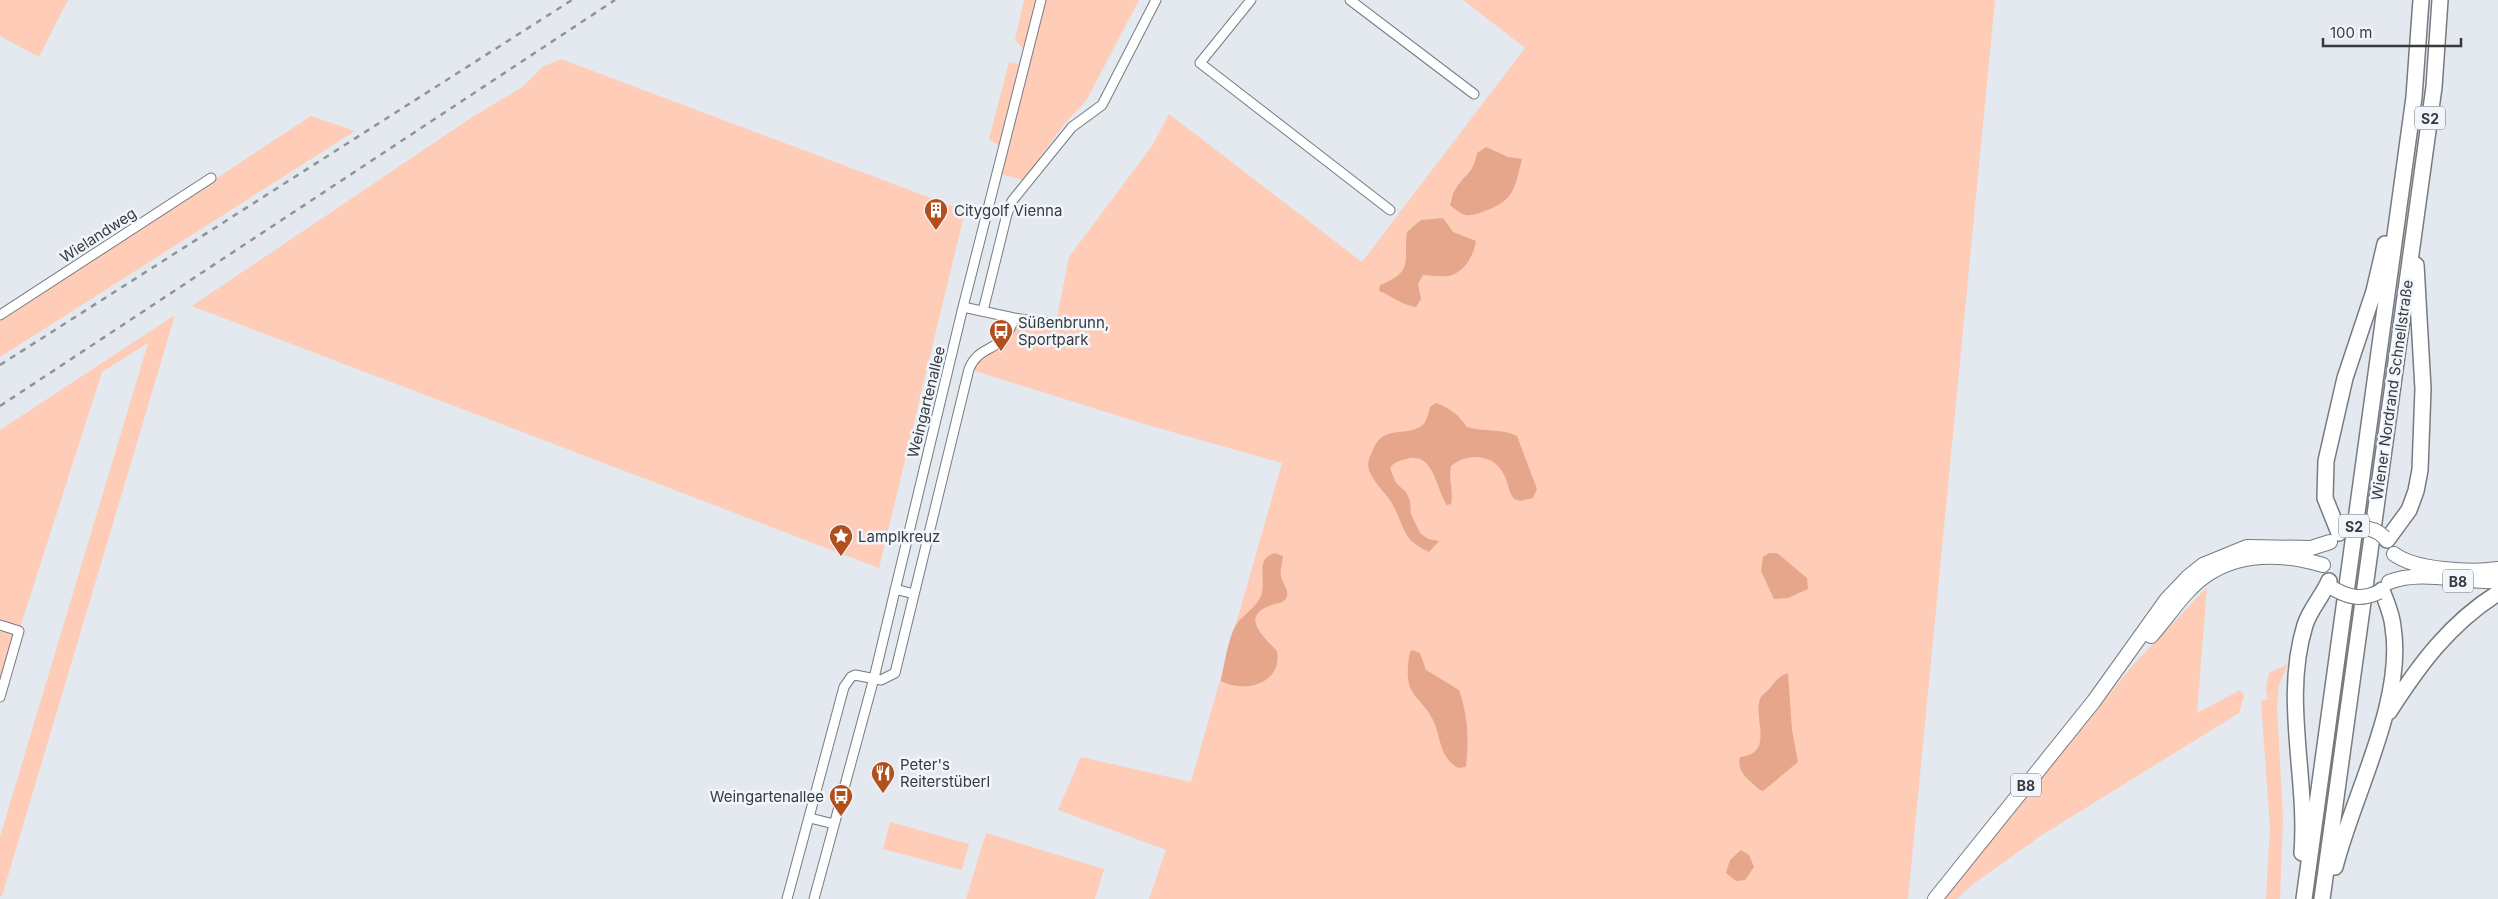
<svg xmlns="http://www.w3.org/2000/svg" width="2498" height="899" font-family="Inter,sans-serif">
<rect width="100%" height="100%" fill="#e3e9ef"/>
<path fill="#feccb7" d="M0,0h68l-29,57 -39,-21z
M1024,0h13l-13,50 -9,-10z
M1041,0h98l-53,101 -21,22 -42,57 -26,-7z
M1463,0h532l-87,899h-759l17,-49 -108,-40 23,-53 110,25 91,-319 -138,-39 -175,-55 29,-24 16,-27 42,5 13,-66 83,-111 17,-32 193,148 163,-214z
M561,59l404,152 -86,357 -687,-262 279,-188 53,-32 18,-19z
M1009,62l12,3 -21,82 -11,-8z
M311,116l44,15 -355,226v-36z
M175,315l-173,581h-2v-59l148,-494 -46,29 -83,259 -19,66v-267z
M2207,587l-10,126 43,-23 4,6 -5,17 -197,122 -69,49 -16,15h-13l190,-235z
M2288,664l-9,21 -2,22 6,111 -3,81h-14l4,-71 -9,-127 7,-2 -2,-9 3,-17z
M890,822l79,22 -7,26 -79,-21z
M986,833l118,36 -9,30h-129z"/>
<path fill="#e6a68b" d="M1486,147l22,10 14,2c-8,32 -8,42 -40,53 -15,6 -19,4 -32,-7 2,-4 2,-11 5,-15 9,-16 18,-15 22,-37z
M1443,218l10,14 23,9c-2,13 -10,29 -24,34 -8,3 -20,0 -29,0l-5,9 3,15 -5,8c-14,-2 -24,-11 -37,-16l1,-6c35,-14 23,-23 27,-53l14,-12z
M1436,403c14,5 23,12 31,24 16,5 35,1 50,9l20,53 -4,9 -13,3 -6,-2c-6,-8 -6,-18 -11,-26 -11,-20 -36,-20 -52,-7 -3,14 3,25 0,38l-4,1c-11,-15 -13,-55 -41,-46 -7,2 -12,3 -16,9l6,15 10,9 4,9 1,13 9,19 8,6 11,2 -10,11c-30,-14 -23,-26 -38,-50 -6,-10 -18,-20 -22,-32 -2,-7 0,-12 3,-18 10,-28 31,-15 48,-25 7,-4 8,-13 10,-20z
M1275,553l8,3c-1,8 -4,17 -1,24 2,5 8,12 4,18 -2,5 -9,5 -14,7 -33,11 -9,31 5,46 6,32 -32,43 -56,30 3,-15 8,-48 17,-59 8,-9 18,-15 23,-26 6,-18 -7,-37 14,-43z
M1769,553h8l30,25 1,11 -20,9 -14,1 -13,-28 2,-14z
M1412,650l8,3 6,17 33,20c9,25 10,51 7,77l-8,1c-20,-12 -16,-31 -26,-50 -5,-11 -18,-20 -22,-31 -4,-11 -2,-24 0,-35z
M1788,673l4,57 6,32 -35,29 -3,-1c-10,-10 -24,-17 -20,-33 35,-4 13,-38 20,-58 2,-5 7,-7 10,-11 5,-7 9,-12 18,-15z
M1741,850l8,5 5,12 -9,13 -9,1 -10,-8 4,-13z"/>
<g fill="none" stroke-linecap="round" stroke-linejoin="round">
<g stroke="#767b81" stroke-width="11">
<path id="minor" d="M1251,0l-51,63 190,147
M1350,0l124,94
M963,307l51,11 48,7
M983,311l24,-97 5,-13 60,-74 30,-22 54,-105
M0,315l211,-137
M895,589l19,5
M0,625l19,6 -19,66
M810,818l24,6
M787,899l57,-212 7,-10 4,-2 26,5 14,-7 74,-304c11,-27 34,-14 45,-51
M814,899l60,-221 89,-371 78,-307"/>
</g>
<g stroke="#767b81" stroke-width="16">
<path id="primary" d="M2394,554c21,16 77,19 104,15
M2389,582c33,-13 72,1 109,-1
M2151,636c18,-20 34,-47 57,-62 35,-23 77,-20 115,-9
M1935,899l159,-198 73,-102 21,-22 15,-12 44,-18 64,1 19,-6"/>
</g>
<g stroke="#767b81" stroke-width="18">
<path id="motorway" d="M2339,533l-14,-35 1,-37 19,-83 29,-87 11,-47
M2387,540l22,-30 7,-19 4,-21 3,-81 -7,-124
M2389,712c30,-47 61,-89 109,-119
M2302,853c6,-76 -20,-153 3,-228 5,-16 17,-28 24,-44
M2335,867c18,-72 70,-166 58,-240 -1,-13 -7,-25 -11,-37
M2304,899l110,-802 7,-97
M2322,899l112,-812 6,-87"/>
</g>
<use href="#minor" stroke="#fff" stroke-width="9"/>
<use href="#primary" stroke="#fff" stroke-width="14"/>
<use href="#motorway" stroke="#fff" stroke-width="15"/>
<path stroke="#909498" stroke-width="2.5" stroke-dasharray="6 6" stroke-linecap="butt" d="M0,365l572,-365
M0,406l615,-406"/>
<g stroke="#767b81" stroke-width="16" stroke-linecap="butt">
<path id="primary-bridge" d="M2344,530c15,-4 29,-4 40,7
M2334,589c16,9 28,11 45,3"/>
</g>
<use href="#primary-bridge" stroke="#fff" stroke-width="14"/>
</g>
<defs>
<g id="building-pin" transform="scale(1.25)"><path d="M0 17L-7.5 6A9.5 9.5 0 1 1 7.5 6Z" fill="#b34e1d" stroke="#f1f6fd"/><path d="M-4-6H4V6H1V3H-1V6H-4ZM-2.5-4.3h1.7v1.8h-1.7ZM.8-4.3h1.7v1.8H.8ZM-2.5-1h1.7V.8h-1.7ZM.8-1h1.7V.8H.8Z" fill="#fff"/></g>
<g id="bus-pin" transform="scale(1.25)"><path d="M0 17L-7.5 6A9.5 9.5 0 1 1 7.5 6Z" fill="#b34e1d" stroke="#f1f6fd"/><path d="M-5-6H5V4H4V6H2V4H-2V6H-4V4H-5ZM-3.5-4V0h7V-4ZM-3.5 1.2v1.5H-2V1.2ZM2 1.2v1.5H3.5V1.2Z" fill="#fff"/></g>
<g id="sight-pin" transform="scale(1.25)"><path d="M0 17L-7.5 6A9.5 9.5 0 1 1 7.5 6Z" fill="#b34e1d" stroke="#f1f6fd"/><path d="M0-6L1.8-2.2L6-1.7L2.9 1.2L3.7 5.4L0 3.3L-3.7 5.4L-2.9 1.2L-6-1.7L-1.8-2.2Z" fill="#fff"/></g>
<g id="restaurant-pin" transform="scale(1.25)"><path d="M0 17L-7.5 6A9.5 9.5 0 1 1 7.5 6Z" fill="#b34e1d" stroke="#f1f6fd"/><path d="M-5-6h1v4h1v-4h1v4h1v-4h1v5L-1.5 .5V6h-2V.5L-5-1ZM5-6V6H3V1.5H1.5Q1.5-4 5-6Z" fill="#fff"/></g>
</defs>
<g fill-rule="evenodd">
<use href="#building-pin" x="936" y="210"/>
<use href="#bus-pin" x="1001" y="331"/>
<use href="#sight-pin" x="841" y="536"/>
<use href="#restaurant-pin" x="883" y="773"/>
<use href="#bus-pin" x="841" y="796"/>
</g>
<g text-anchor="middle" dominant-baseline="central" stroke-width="5" stroke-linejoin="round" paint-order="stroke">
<g fill="#f1f6fd" stroke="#707276" stroke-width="1">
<rect x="2415" y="106.5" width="30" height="23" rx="4"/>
<rect x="2339" y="514.5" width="30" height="23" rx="4"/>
<rect x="2443" y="569.5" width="30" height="23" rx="4"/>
<rect x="2011" y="773.5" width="30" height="23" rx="4"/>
</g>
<g font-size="14" font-weight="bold" fill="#383a3c">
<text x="2430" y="118">S2</text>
<text x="2354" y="526">S2</text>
<text x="2458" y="581">B8</text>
<text x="2026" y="785">B8</text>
</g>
<g font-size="15" fill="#383a3c" stroke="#f1f6fd" text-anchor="start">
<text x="954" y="210">Citygolf Vienna</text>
<text x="1018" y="322">Süßenbrunn,<tspan x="1018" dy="17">Sportpark</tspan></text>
<text x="858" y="536">Lamplkreuz</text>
<text x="900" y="764">Peter's<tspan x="900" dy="17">Reiterstüberl</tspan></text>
<text x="824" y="796" text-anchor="end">Weingartenallee</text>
</g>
<g font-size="15" fill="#383a3c" stroke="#f1f6fd">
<text transform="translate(98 235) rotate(-33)">Wielandweg</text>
<text transform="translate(2392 390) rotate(-82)">Wiener Nordrand Schnellstraße</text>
<text transform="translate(926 402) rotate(-76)">Weingartenallee</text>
</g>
</g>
<path d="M2323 38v8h138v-8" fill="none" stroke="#383a3c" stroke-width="2.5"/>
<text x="2330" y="38" font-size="15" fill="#383a3c" stroke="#f1f6fd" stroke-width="4" paint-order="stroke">100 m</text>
</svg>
